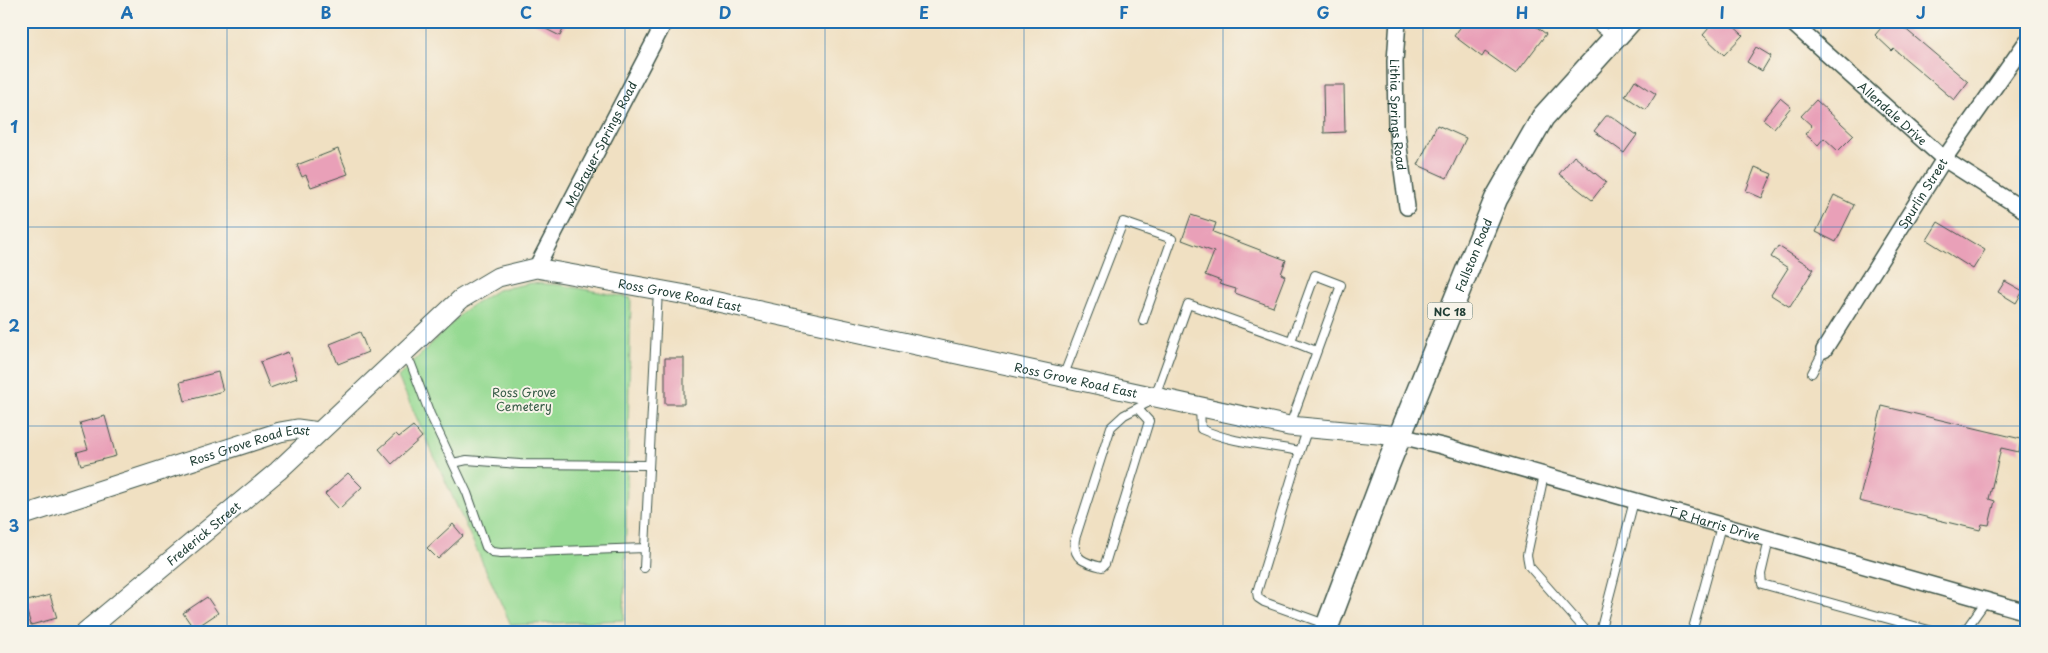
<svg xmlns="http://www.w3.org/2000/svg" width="2048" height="653" font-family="'Playpen Sans',sans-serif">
<rect width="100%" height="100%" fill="#f7f3e8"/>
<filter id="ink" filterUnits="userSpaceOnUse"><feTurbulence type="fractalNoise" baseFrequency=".02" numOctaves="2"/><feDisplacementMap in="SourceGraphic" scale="10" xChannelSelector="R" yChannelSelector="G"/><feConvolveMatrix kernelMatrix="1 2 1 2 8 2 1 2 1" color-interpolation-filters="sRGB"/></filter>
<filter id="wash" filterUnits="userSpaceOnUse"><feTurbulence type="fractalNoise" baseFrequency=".0096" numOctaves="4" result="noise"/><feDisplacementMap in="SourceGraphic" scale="20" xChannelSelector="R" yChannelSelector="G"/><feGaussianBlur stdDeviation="1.12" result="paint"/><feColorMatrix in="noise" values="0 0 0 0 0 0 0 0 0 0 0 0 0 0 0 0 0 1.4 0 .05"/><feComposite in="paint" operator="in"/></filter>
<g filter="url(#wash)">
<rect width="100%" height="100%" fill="#f0e0c2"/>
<path fill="#96da93" stroke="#5a8c64" d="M531,283l30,2 70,13 -7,322 -113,5 -113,-248 67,-67 32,-20z"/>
<g id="blocks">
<path fill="#e9a0b8" d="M530,21h37l-7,15z
M1465,21h64l17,13 -30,40 -31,-22 -3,5 -28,-21z
M1715,21h13l15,14 -19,20 -21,-20z
M1887,21h9l72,61 -14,18 -60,-51 -2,2 -17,-16z
M1756,47l15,9 -9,15 -15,-9z
M1635,80l21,14 -10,16 -21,-14z
M1323,85h21l1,47 -21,1z
M1780,98l11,9 -17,21 -11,-9z
M1816,100l38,35 -16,16 -14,-13 -6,7 -13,-11 7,-8 -11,-10z
M1606,116h5l26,19 -13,18 -30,-22z
M1437,125l29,13 -19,40 -29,-13z
M338,149l10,25 -37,13 -5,-12 -4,2 -5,-12z
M1574,156l32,26 -14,18 -33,-26z
M1755,167l17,7 -10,24 -16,-7z
M1834,195l20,10 -18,37 -20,-10z
M1191,215l25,8 -3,9 73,28 -5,14 4,2 -12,31 -38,-14 1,-4 -17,-5 2,-3 -16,-6 9,-23 -32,-12z
M1938,222l47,28 -12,19 -46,-29z
M1778,246l36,23 -24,38 -19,-12 17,-27 -17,-11z
M2005,281l18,10 -7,12 -18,-11z
M360,332l8,20 -30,12 -8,-20z
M288,352l9,26 -27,10 -10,-26z
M665,358h19v46h-19z
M218,372l5,19 -38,10 -5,-19z
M1882,406l139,33 -2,13 -18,-4 -12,51 6,2 -6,24 -7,-1 -2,6 -121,-29z
M105,416l11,40 -35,9 -4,-13 11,-3 -8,-26z
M413,426l9,11 -30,27 -13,-15 17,-15 3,3z
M348,473l14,14 -23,22 -14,-15z
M453,524l10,12 -25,23 -11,-11z
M50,595l7,23 -26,7 -7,-23z
M207,597l11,16 -24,16 -11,-16z"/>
</g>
</g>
<g filter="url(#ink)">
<use href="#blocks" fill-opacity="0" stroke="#3e5549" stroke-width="1"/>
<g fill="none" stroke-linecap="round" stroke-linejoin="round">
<g stroke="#3e5549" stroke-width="10">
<path id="service" d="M1591,21l21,17
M1291,341l25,10
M403,355l8,9 19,50 37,79 19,54 6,5 9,1 144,-5
M1812,373l12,-23
M1063,377l60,-155 49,17 -29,82
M1155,396l33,-92 103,37 24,-66 26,10 -51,140
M1200,408l1,21c34,15 64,15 99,22l8,-23
M1138,409l11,12 -44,143 -3,3c-17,-4 -30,-8 -27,-28l36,-112 13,-12 31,-16
M1300,451l-43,141 1,6 6,4 61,22
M453,463l14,-3 53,4 128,1
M1544,475l-17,80 2,11 58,66
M1769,540l-8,34 1,10 174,48
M644,568l14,-278
M1600,632l34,-131
M1692,632l29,-106
M1964,632l22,-31"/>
</g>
<g stroke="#3e5549" stroke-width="18">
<g id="minor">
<path id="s1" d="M1398,21l-3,40 1,64 11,82"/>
<path id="s2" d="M1790,21l154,138 83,53"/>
<path id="s3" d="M536,268l129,-247"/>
<path id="s4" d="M1824,350l120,-191 83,-118"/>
<path id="s5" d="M1400,436l42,10 585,166"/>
</g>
</g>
<g stroke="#3e5549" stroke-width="21">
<g id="tertiary">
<path id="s6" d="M21,516l259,-84 17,-3 22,3"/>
<path id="s7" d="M85,632l193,-161 183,-172 37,-22 38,-9 145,26 608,132 111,10"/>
</g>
</g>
<g stroke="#3e5549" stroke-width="25">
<g id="primary">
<path id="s8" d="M1325,632l63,-167 108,-266 47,-82 87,-96"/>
</g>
</g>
<use href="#service" stroke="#fff" stroke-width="8"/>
<use href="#minor" stroke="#fff" stroke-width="15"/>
<use href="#tertiary" stroke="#fff" stroke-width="19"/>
<use href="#primary" stroke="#fff" stroke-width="22"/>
</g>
</g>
<path fill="none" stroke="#1f6fb2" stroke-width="1" stroke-opacity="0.55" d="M227,21v611M426,21v611M625,21v611M825,21v611M1024,21v611M1223,21v611M1423,21v611M1622,21v611M1821,21v611M21,227h2006M21,426h2006"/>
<g text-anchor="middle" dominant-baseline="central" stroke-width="4" stroke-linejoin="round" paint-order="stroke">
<rect fill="#f7f3e8" stroke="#60746a" stroke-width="1" x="1427.5" y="302.5" width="45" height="17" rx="4"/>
<g font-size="11" font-weight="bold" fill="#1f3d34">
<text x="1450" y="311">NC 18</text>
</g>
<g font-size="12" fill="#1f3d34" stroke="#f7f3e8">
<text stroke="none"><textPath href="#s2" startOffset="138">Allendale Drive</textPath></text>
<text stroke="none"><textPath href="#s1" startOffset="94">Lithia Springs Road</textPath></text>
<text stroke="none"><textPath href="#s3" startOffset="140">McBrayer-Springs Road</textPath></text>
<text stroke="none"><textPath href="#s4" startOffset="185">Spurlin Street</textPath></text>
<text stroke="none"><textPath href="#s8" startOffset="405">Fallston Road</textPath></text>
<text stroke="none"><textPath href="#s7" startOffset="731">Ross Grove Road East</textPath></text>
<text stroke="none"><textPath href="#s7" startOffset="1136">Ross Grove Road East</textPath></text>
<text stroke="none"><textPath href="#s6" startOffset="240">Ross Grove Road East</textPath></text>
<text stroke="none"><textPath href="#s5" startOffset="326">T R Harris Drive</textPath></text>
<text stroke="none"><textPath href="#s7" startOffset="154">Frederick Street</textPath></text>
</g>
<g font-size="12" fill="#375c47" stroke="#f7f3e8">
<text x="524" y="392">Ross Grove<tspan x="524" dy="14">Cemetery</tspan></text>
</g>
</g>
<rect width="2048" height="653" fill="none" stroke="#f7f3e8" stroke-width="55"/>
<rect x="28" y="28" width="1992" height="598" fill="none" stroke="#1f6fb2" stroke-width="2"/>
<g font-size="16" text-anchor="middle" font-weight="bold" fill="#1f6fb2">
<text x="127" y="19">A</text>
<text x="326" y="19">B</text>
<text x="526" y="19">C</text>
<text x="725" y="19">D</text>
<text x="924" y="19">E</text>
<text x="1124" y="19">F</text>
<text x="1323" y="19">G</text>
<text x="1522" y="19">H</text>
<text x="1722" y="19">I</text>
<text x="1921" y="19">J</text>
<text x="14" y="133">1</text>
<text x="14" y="332">2</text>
<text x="14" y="532">3</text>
</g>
</svg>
